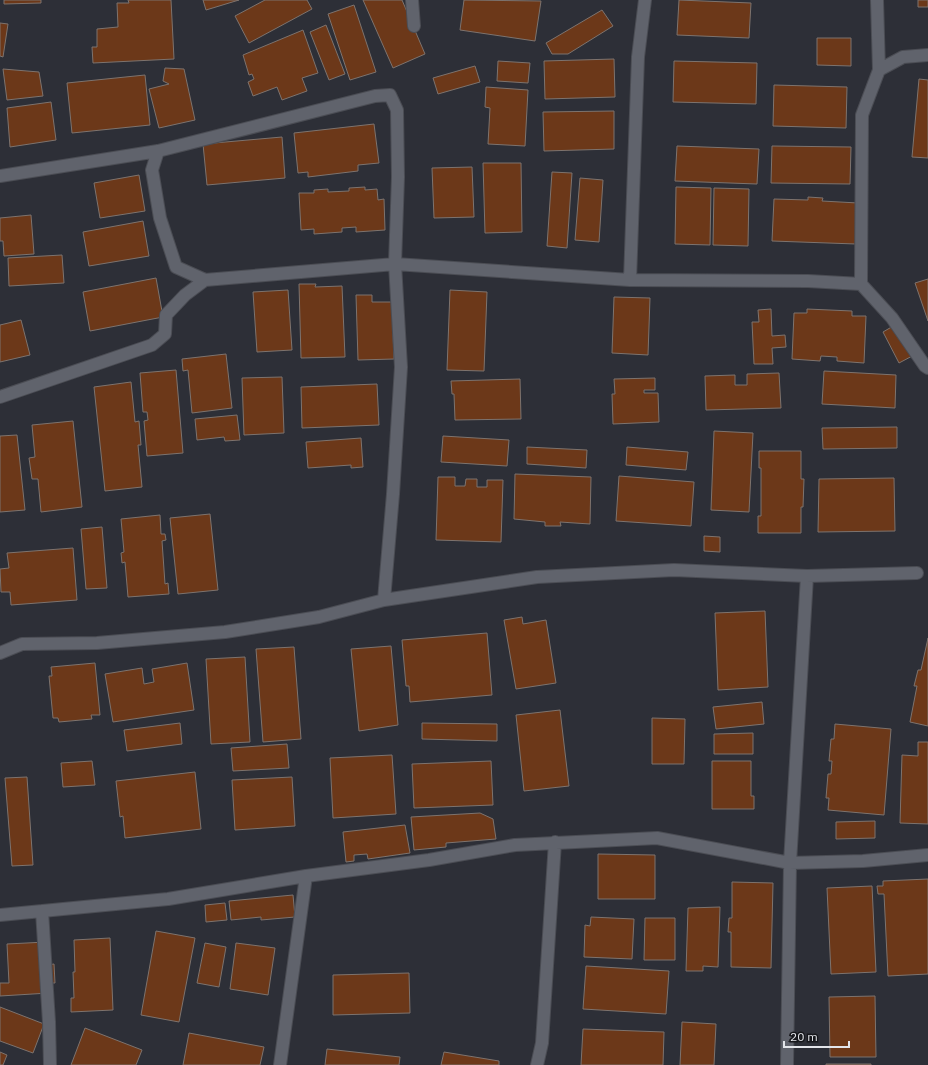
<svg xmlns="http://www.w3.org/2000/svg" width="928" height="1065" font-family="'IBM Plex Sans',sans-serif">
<rect width="100%" height="100%" fill="#2d2f37"/>
<path fill="#6c3819" stroke="#7d736e" d="M4,0h37v3l-37,1z
M128,0h43l3,59 -81,4 -1,-16h5v-18l21,-2 -1,-24h12z
M203,0h36l-33,10z
M265,0h42l5,9 -63,34 -14,-27z
M363,0h39l23,54 -32,14z
M464,0l77,1 -6,40 -75,-11z
M679,0l72,3 -2,35 -72,-3z
M918,0h10v7h-10z
M354,5l22,67 -26,8 -22,-66z
M602,10l11,16 -45,28h-16l-6,-11z
M0,23l8,1 -5,33 -3,-1z
M326,25l19,49 -16,6 -19,-48z
M303,30l15,43 -16,5 5,13 -25,9 -5,-13 -24,9 -5,-14 6,-3 -2,-5 -3,1 -6,-20z
M817,38h34v28l-34,-1z
M614,59l1,38 -70,2 -1,-38z
M498,61l32,2 -2,20 -31,-2z
M674,61l83,2 -1,41 -83,-2z
M475,66l5,16 -42,12 -5,-16z
M165,68l19,1 11,51 -36,8 -10,-39 20,-5 -6,-3z
M3,69l36,3 4,24 -36,4z
M145,75l5,50 -78,8 -5,-50z
M919,79l9,1v78l-16,-1z
M774,85l73,2 -1,41 -73,-2z
M486,87l42,3 -3,56 -37,-2 2,-36 -5,-1z
M51,102l5,38 -46,7 -3,-39z
M614,111v38l-70,2 -1,-39z
M374,124l5,39 -21,2v6l-50,6v-5l-10,1 -4,-40z
M282,137l3,41 -78,7 -4,-41z
M677,146l82,3 -2,35 -82,-3z
M772,146l79,1 -1,37 -79,-1z
M483,163h38l1,69 -37,1z
M472,167l2,50 -40,1 -2,-50z
M552,172l20,1 -5,75 -20,-2z
M139,175l6,36 -45,7 -6,-35z
M580,178l23,2 -4,62 -24,-2z
M365,187v3l12,-1 1,11 6,-1 1,31 -29,2v-5l-14,1v4l-28,2v-5l-13,1 -2,-37h15v-3l14,-1v3l21,-1v-3z
M676,187l35,1 -1,57 -35,-1z
M714,188l35,1 -1,57 -35,-1z
M808,197l15,1 -1,3 36,2 -2,41 -84,-3 2,-42 34,1z
M31,215l3,39 -30,2 -1,-15h-3v-23z
M143,221l6,35 -60,10 -6,-34z
M62,255l2,28 -55,3 -1,-28z
M156,278l7,39 -73,14 -7,-39z
M928,279v42l-13,-38z
M299,284h17l-1,3 27,-1 3,71 -44,1z
M288,290l4,60 -35,2 -4,-60z
M450,290l37,2 -3,79 -37,-1z
M356,295h16v7h20l2,57 -36,1z
M614,297l36,1 -2,57 -36,-2z
M771,309l1,27 13,-1 1,12 -14,1 1,16h-19l-2,-42h7l-1,-12z
M807,309l45,2v5h14l-2,47 -27,-2v-4l-16,-1 -1,5 -28,-2 2,-46h13z
M21,320l9,35 -30,7v-37z
M900,322l16,32 -17,9 -16,-31z
M226,354l6,54 -40,5 -4,-43 -5,1 -1,-12z
M176,370l7,83 -36,3 -3,-35 4,-1 -1,-8h-4l-3,-39z
M824,371l72,4 -1,33 -73,-4z
M779,373l2,35 -75,2 -1,-34 30,-1v10h12v-11z
M282,377l2,56 -40,2 -2,-57z
M655,378v12h-11v3h14l1,29 -46,2 -1,-30h3l-1,-15z
M520,379l1,40 -66,1 -1,-26h-2l-1,-13z
M131,382l4,40 4,-1 2,24h-3l4,42 -37,4 -11,-104z
M377,384l2,41 -77,3 -1,-41z
M237,415l3,25 -15,1 -1,-4 -27,3 -2,-21z
M73,421l9,86 -41,5 -3,-33h-6l-3,-21 6,-1 -3,-32z
M897,427v21l-74,1 -1,-21z
M714,431l39,2 -4,79 -38,-2z
M17,435l8,75 -25,2v-76z
M443,436l66,4 -2,26 -66,-4z
M361,438l2,29 -12,1v-3l-43,3 -2,-26z
M527,447l60,3 -1,18 -59,-4z
M627,447l61,5 -2,18 -60,-5z
M759,451h42v28h3l-1,28h-2v26h-43v-17h3v-48h-2z
M515,474l76,3 -1,47 -30,-2 1,4h-16v-4l-31,-3z
M619,476l75,6 -3,44 -75,-5z
M438,477h17v9h10l1,-7h11v8h10v-7h16l-2,62 -65,-2z
M894,478l1,53 -77,1 1,-53z
M210,514l8,76 -40,4 -8,-76z
M160,515l1,19h4l1,6 -4,1 3,43 3,-1 1,11 -41,3 -3,-35 -3,1 -1,-10 3,-1 -3,-33z
M102,527l5,61 -21,1 -5,-60z
M704,536l16,1v15l-16,-1z
M73,548l4,52 -66,5 -1,-13h-9l-1,-23 9,-1 -2,-15z
M765,611l3,76 -50,3 -3,-77z
M522,617l1,7 23,-4 10,63 -40,6 -12,-69z
M487,633l5,62 -82,7 -1,-16h-3l-4,-46z
M928,638v88l-18,-4 7,-36h-3l4,-16h3z
M391,646l7,79 -39,6 -8,-82z
M294,647l7,92 -38,3 -7,-93z
M245,657l5,85 -39,2 -5,-85z
M95,663l5,52h-9l1,4 -33,3 -1,-4h-5l-4,-42h3l-1,-9z
M187,663l7,47 -81,12 -8,-48 37,-6 2,16 10,-2 -2,-13z
M762,702l2,22 -48,5 -3,-22z
M560,710l9,76 -45,5 -8,-76z
M652,718l33,1 -1,45h-32z
M180,723l2,21 -55,7 -3,-21z
M422,723l75,1v17l-75,-2z
M835,724l56,5 -7,86 -56,-5 1,-12h-3l2,-24h3l1,-13h-3l2,-22h3z
M753,733v21h-39v-20z
M918,742h10v82l-28,-1 2,-68 16,1z
M287,744l2,24 -56,3 -2,-23z
M392,755l4,59 -63,4 -3,-60z
M92,761l3,24 -32,2 -2,-24z
M491,761l2,44 -79,3 -2,-44z
M712,761h39v35h3v13h-42z
M195,772l6,57 -76,9 -2,-22 -3,1 -4,-36z
M27,777l6,88 -21,1 -7,-88z
M292,777l3,49 -60,4 -3,-50z
M480,813l13,6 3,20 -50,4v4l-32,3 -3,-33z
M875,821v17l-39,1v-17z
M405,825l5,28 -42,6 -1,-5 -13,1v6l-8,1 -3,-30z
M598,854l57,1v44h-57z
M928,879v95l-40,2 -4,-82h-6l-1,-8h6v-5z
M732,882l41,1 -2,85 -40,-1v-35h-3l1,-14h3z
M872,886l4,86 -45,2 -4,-86z
M293,895l2,22 -34,3v-3l-30,3 -2,-19z
M225,903l2,17 -21,2 -1,-17z
M720,907l-2,60 -15,-1v5h-17l2,-63z
M591,917l43,2 -2,40 -48,-2 1,-32 5,1z
M645,918h30v42h-31z
M156,931l39,7 -16,84 -38,-7z
M110,938l3,72 -42,2v-14h3l-1,-26h2l-1,-32z
M46,942l1,23 7,-1 1,19h-7l1,10 -49,3v-13h9l-2,-39z
M205,943l21,4 -7,40 -22,-4z
M236,943l39,5 -7,47 -38,-6z
M586,966l83,5 -3,43 -83,-5z
M409,973l1,40 -77,2v-40z
M875,996l1,61h-46l-1,-60z
M0,1007l44,17 -11,29 -33,-12z
M682,1022l34,2 -2,41h-34z
M85,1028l57,22 -6,15h-65z
M583,1029l81,3 -1,33h-82z
M189,1033l75,14 -4,18h-77z
M327,1049l73,8 -1,8h-74z
M0,1052l7,3 -4,10h-3z
M444,1052l55,9v4h-58z
M826,1064h45v1h-45z"/>
<g fill="none" stroke-linecap="round" stroke-linejoin="round">
<g stroke="#4b4d54" stroke-width="14">
<path id="minor" d="M412,0l2,26
M877,0l2,70
M158,151l-6,19 8,48 16,49 29,13 190,-16 235,16 178,1 53,3 31,34 33,48 3,2
M0,176l158,-25 217,-55 15,-1 7,15 1,67 -3,87 6,103 -8,127 -9,106
M630,280l8,-223 7,-57
M861,284l1,-169 17,-45 24,-13 25,-2
M0,397l152,-52 13,-11 1,-19 19,-20 20,-15
M0,653l22,-9 75,-1 128,-11 94,-15 65,-17 153,-23 137,-7 133,6 110,-3
M42,911l7,111 1,43
M0,915l168,-16 138,-23 123,-16 86,-15 142,-7 133,25 73,-2 65,-6
M280,1065l26,-189
M537,1065l5,-22 13,-201
M787,1065l3,-202 17,-287"/>
</g>
<use href="#minor" stroke="#60636c" stroke-width="12"/>
</g>
<path d="M784 1041v6h65v-6" fill="none" stroke="#e3e5ea" stroke-width="2"/>
<text x="790" y="1041" font-size="12" fill="#e3e5ea" stroke="#16171b" stroke-width="3" paint-order="stroke">20 m</text>
</svg>
